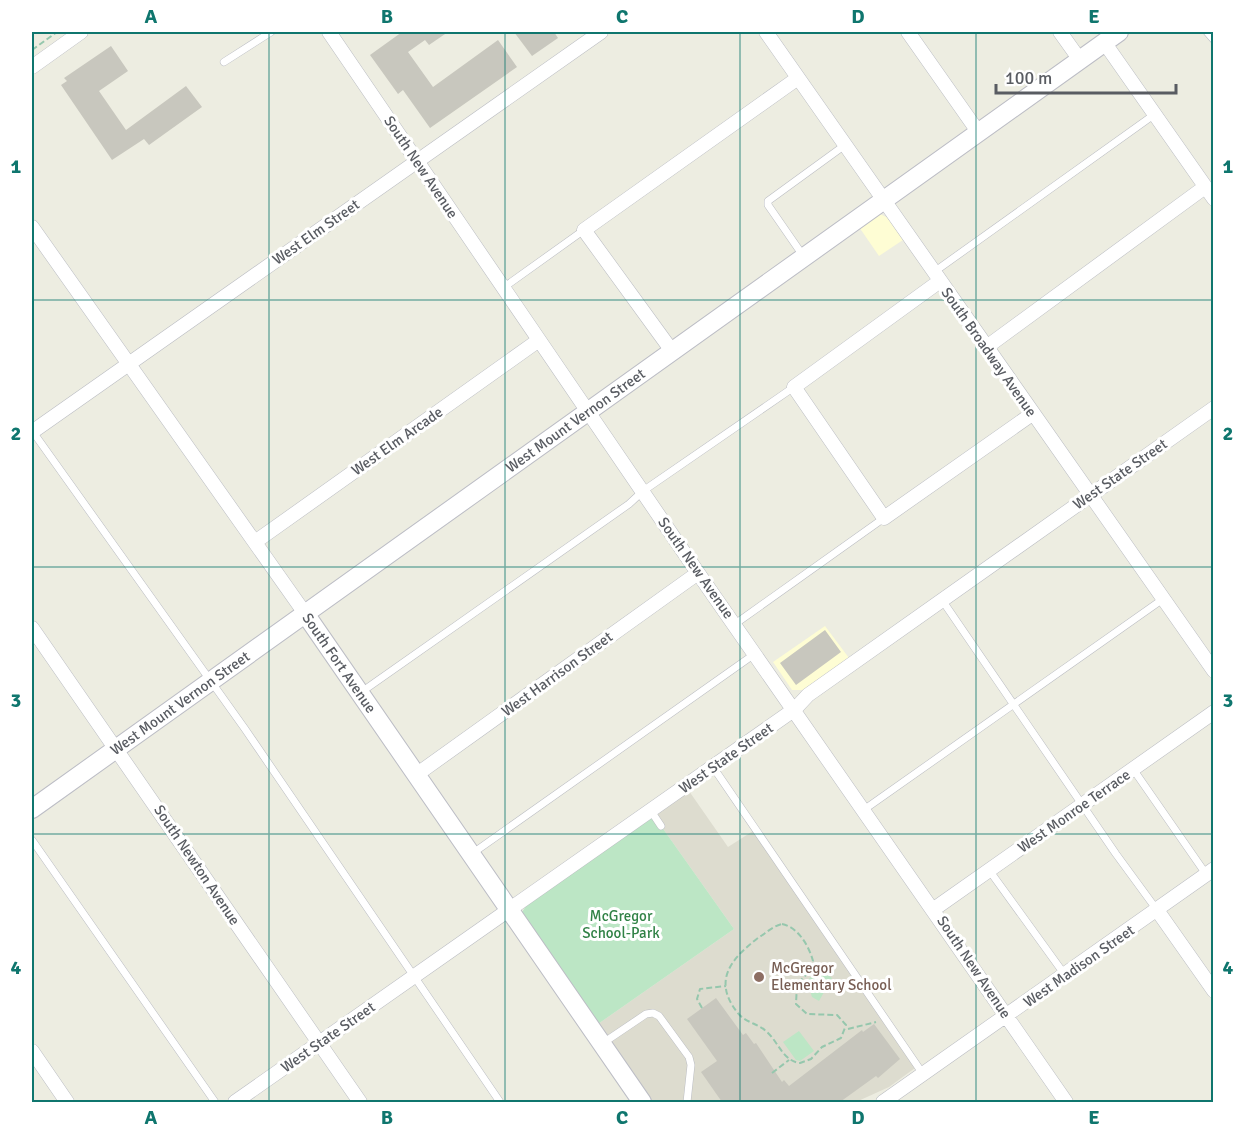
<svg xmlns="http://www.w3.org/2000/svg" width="1245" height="1134" font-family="Signika,sans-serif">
<rect width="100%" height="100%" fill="#edede1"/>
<path fill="#fefdd4" d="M880,214l8,4 15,22 -24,16 -20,-29z
M825,626l24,32 -46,32h-11l-19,-28z"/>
<path fill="#dddccf" d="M689,791l39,56 25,-16 162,237 -26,19 -33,15h-204l-54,-78 136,-95 -80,-113z"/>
<path fill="#bce6c5" d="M654,816l80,113 -136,95 -76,-112 4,-6z
M819,968l13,10 -13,23 -7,-4 -5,-16z
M799,1031l15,20 -14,10 -4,-1 -13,-18z"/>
<path fill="#c8c7be" d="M402,32h46l-19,13 -4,-5 -17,12 25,35 65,-47 19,27 -87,61 -27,-38 -5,4 -28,-39z
M514,32h40l4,6 -26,18z
M111,46l17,25 -29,20 27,39 60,-44 16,21 -53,38 -5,-6 -32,21 -51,-75 6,-4 -3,-3z
M825,630l16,22 -45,33 -16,-22z
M716,998l27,37 3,-2 8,11 2,-1 26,39 2,-2 5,6 73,-56 1,2 11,-8 26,35 -22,19 -2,-2 -36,26h-118l-21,-30 16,-11 -30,-42z"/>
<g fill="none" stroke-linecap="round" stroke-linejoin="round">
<g stroke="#bbbdc3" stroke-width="8">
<path id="lane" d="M1207,32l7,8
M224,62l47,-30
M804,257l-36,-52v-4l77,-56
M934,272l221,-158
M503,288l81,-58
M33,432l212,297 255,373
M942,600l174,254 41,56
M735,624l149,-106
M360,693l269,-189 14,-13 151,-104
M713,767l210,307
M1133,769l73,105
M865,809l298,-210
M651,811l10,15
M32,840l183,262
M473,853l283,-200
M989,870l76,105
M603,1043l43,-29 7,-1 6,3 30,41 2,8 -4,37"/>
</g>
<g stroke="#bbbdc3" stroke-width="15">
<path id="street" d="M329,32l369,541 368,529
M766,32l448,639
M908,32l71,101
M1060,32l20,28
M1104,42l110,157
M32,67l49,-35
M32,227l272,385
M940,281l-146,106 90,131 148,-104
M988,346l217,-159
M672,351l-88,-121 214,-152
M32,432l569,-400
M255,542l284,-202
M32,628l328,474
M416,775l282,-202
M934,909l280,-197
M1157,910l57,81
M32,1051l35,51
M235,1102l560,-393 13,-14 406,-287
M883,1102l331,-233"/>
</g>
<g stroke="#bcbdc5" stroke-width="20">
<g id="secondary">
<path id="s1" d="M304,612l338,490"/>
<path id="s2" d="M32,809l1087,-777"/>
</g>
</g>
<path stroke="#95c7ad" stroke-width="2" stroke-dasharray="6 3" stroke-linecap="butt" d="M32,50l25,-18
M782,924c16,3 27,22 31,37l-1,8 -15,15 -1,20 11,10 30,1 9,10 -5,13 -19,9 -11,12 -11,4c-17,-2 -21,-20 -33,-31 -9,-9 -22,-9 -30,-20 -25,-32 -5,-54 21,-74 8,-5 15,-12 24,-14z
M702,1008l-5,-9 3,-10 26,-3
M848,1029l28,-7
M772,1073l17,-13"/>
<use href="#lane" stroke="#fff" stroke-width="7"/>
<use href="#street" stroke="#fff" stroke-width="14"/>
<use href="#secondary" stroke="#fff" stroke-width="18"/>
</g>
<path fill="none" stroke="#0f766e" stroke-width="1.5" stroke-opacity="0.55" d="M269,32v1070M505,32v1070M740,32v1070M976,32v1070M32,300h1182M32,567h1182M32,834h1182"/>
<circle fill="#8d6e63" stroke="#fff" stroke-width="2" cx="759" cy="977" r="6"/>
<g text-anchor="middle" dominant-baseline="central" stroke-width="6" stroke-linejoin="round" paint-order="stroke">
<g font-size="15" fill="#595c62" stroke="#fff">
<text transform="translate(421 167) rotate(56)">South New Avenue</text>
<text transform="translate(316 232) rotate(-35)">West Elm Street</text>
<text transform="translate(989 352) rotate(55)">South Broadway Avenue</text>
<text stroke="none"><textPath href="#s2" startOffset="668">West Mount Vernon Street</textPath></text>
<text transform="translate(397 441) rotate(-35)">West Elm Arcade</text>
<text transform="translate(1120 474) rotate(-35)">West State Street</text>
<text transform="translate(696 568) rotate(55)">South New Avenue</text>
<text stroke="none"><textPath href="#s1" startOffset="62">South Fort Avenue</textPath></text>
<text transform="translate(557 674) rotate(-36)">West Harrison Street</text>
<text stroke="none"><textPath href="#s2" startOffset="182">West Mount Vernon Street</textPath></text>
<text transform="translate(726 758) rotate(-35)">West State Street</text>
<text transform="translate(1074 811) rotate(-35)">West Monroe Terrace</text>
<text transform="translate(197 865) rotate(56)">South Newton Avenue</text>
<text transform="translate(1079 966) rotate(-35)">West Madison Street</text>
<text transform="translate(974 967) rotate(56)">South New Avenue</text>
<text transform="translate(328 1037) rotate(-35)">West State Street</text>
</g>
<g font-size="15" fill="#318246" stroke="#fff">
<text x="621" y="916">McGregor<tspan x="621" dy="17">School-Park</tspan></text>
</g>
<g font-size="15" fill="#785e54" stroke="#fff" text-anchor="start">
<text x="771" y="968">McGregor<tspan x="771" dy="17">Elementary School</tspan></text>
</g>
</g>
<rect width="1245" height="1134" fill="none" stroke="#ffffff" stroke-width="66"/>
<path d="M996 84v9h180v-9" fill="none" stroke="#595c62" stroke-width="3"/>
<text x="1005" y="84" font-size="18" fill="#595c62" stroke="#ffffff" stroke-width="4.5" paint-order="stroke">100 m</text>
<rect x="33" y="33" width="1179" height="1068" fill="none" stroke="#0f766e" stroke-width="2"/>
<g font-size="20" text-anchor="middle" font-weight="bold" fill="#0f766e">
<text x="151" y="23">A</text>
<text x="387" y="23">B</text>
<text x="622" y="23">C</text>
<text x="858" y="23">D</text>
<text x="1094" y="23">E</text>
<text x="16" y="173">1</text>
<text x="1228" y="173">1</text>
<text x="16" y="440">2</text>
<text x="1228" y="440">2</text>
<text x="16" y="707">3</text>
<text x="1228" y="707">3</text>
<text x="16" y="974">4</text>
<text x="1228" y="974">4</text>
<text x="151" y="1124">A</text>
<text x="387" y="1124">B</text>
<text x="622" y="1124">C</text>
<text x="858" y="1124">D</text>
<text x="1094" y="1124">E</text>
</g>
</svg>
